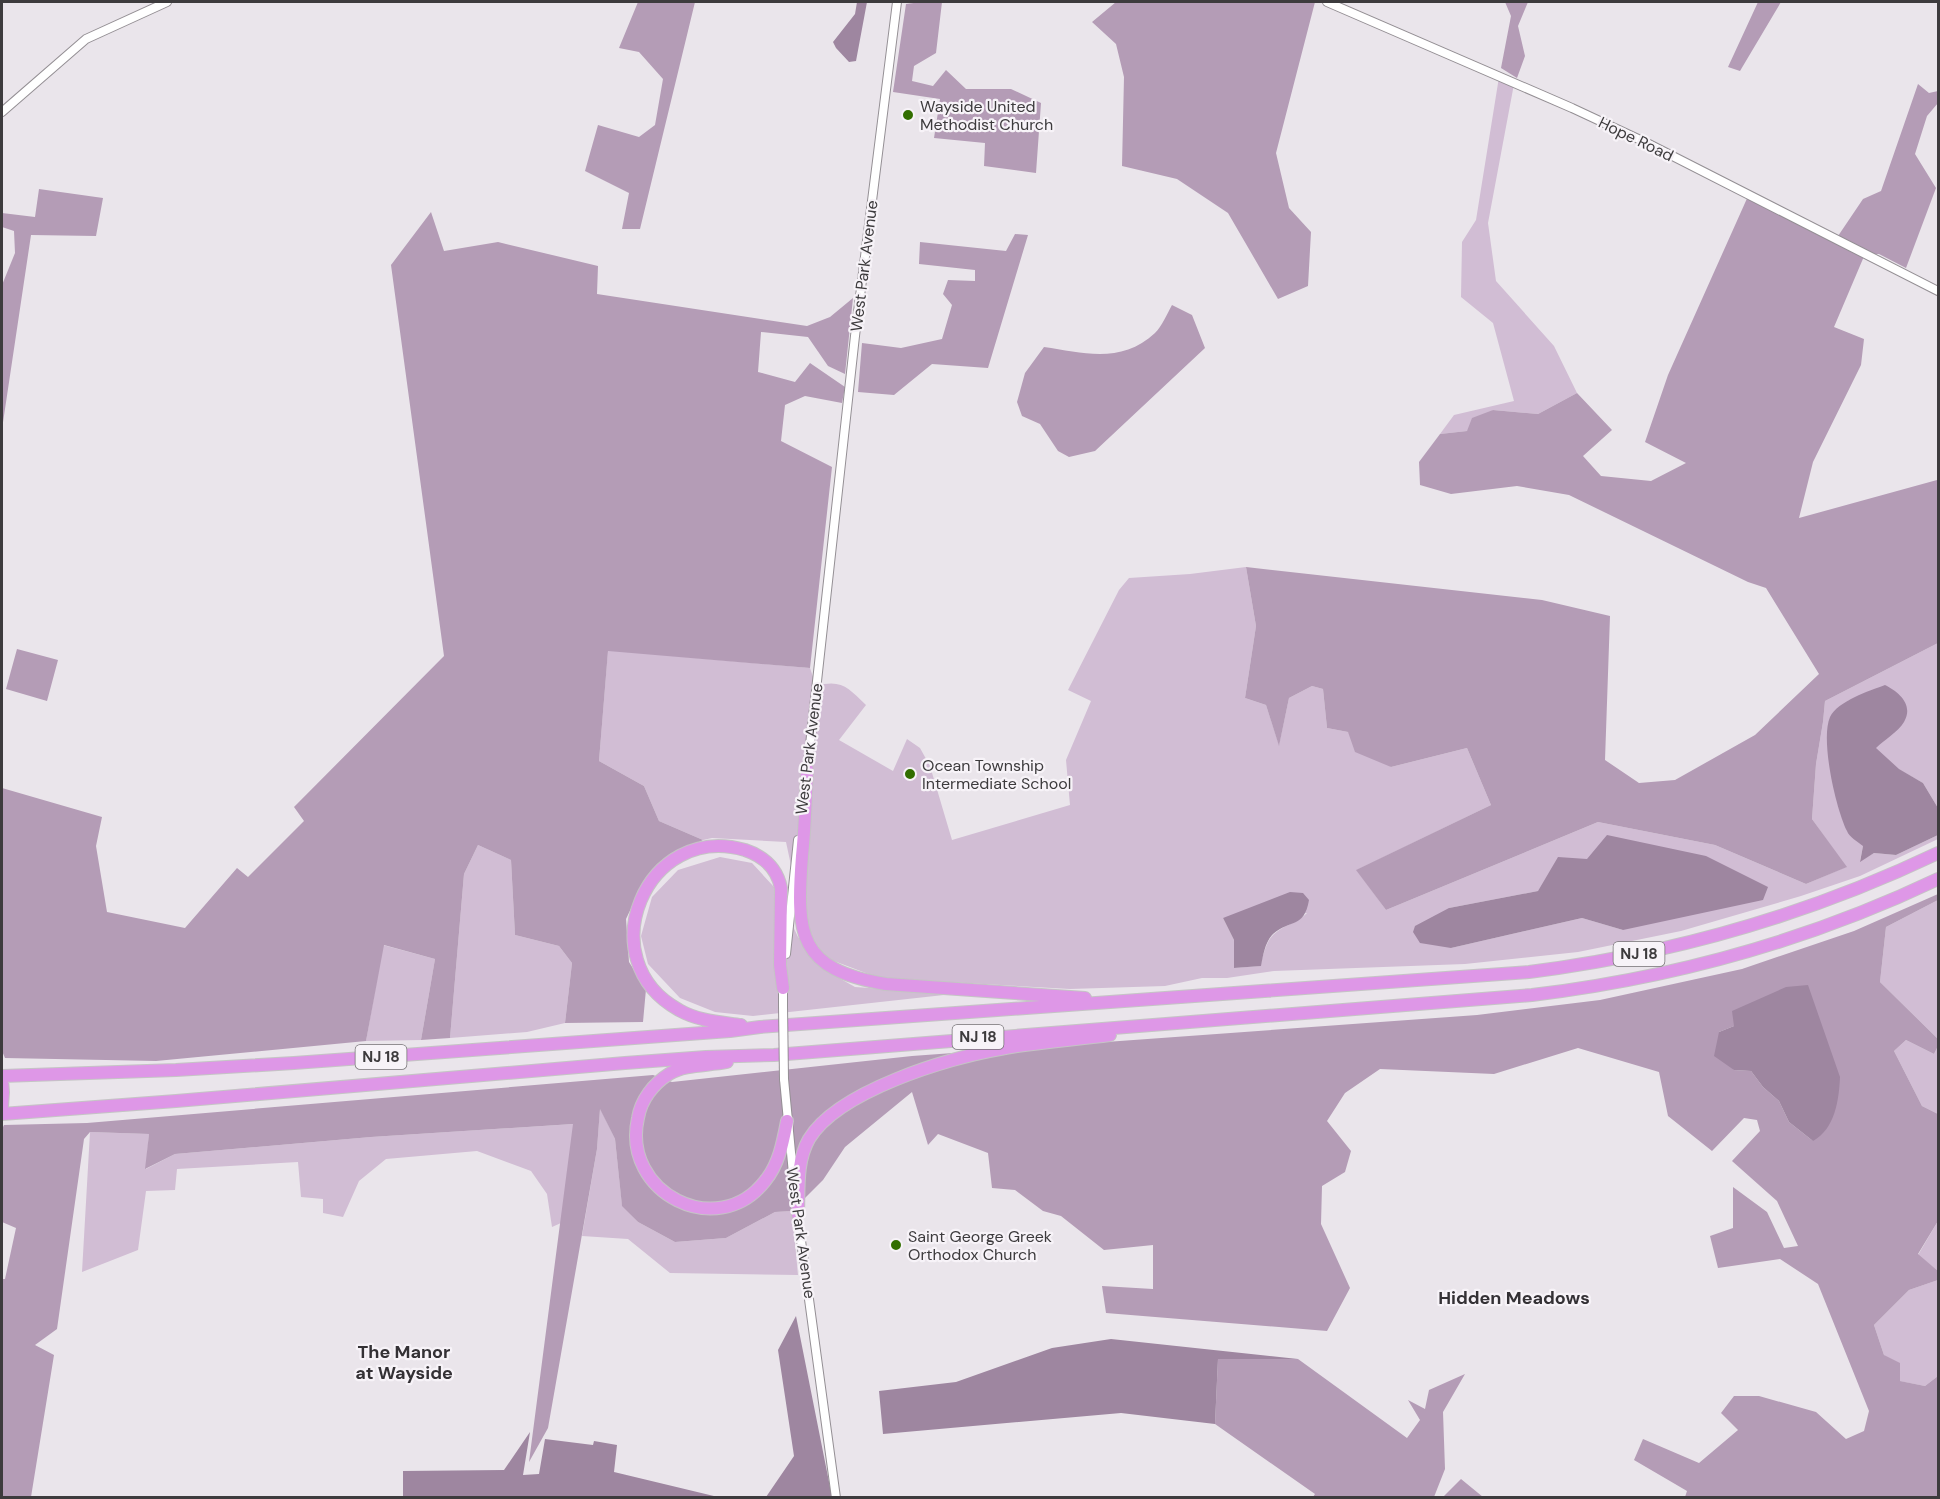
<svg xmlns="http://www.w3.org/2000/svg" width="1940" height="1499" font-family="'DM Sans',sans-serif">
<rect width="100%" height="100%" fill="#eae5eb"/>
<path fill="#d1bdd4" fill-rule="evenodd" d="M1499,77l15,7 -26,139 8,58 58,65 23,47 -39,21 -45,-4 -26,21 -27,3 14,-19 60,-14 -21,-78 -32,-26 1,-55 14,-22z
M1246,567l10,59 -11,72 21,7 13,40 10,-47 23,-12 11,3 4,39 21,4 43,35 76,-19 24,57 -134,65 29,40 212,-88 117,23 91,39 40,-17 -34,-48 4,-55 7,-42 2,-21 113,-58v165l-15,-25 -25,-14 -23,-21 -27,-48 15,146 -3,15 14,-8 22,2 42,-20v4l-78,37 -59,20 -120,35 -103,21 -113,12 -191,7 -47,7h-25l-37,8 -95,3 -191,-11 -53,-20 -22,-32 -18,-84 -74,-4 -9,2 -44,-19 -15,-35 -45,-25 9,-111 202,18 6,18c26,-7 32,2 50,19l-27,35 54,31 14,-32 13,9 10,18 22,74 118,-35 -4,-45 25,-59 -23,-11 51,-100 10,-12 61,-4zM1587,860l36,70 -41,-12 -131,30 -2,-40 89,-17zM1307,913c-10,10 -23,12 -33,21 -8,7 -11,22 -14,32l-26,2v-28l-11,-22z
M478,845l33,15 4,75 44,11 13,17 -7,60 -38,9 -77,6 14,-164z
M720,857l32,6 22,24 24,50 25,32 32,18 98,7 -200,22 -38,-4 -35,-14 -32,-34 -7,-28 11,-39 26,-27z
M1938,900v139l-58,-57 6,-55z
M383,945l52,14 -14,81 -55,1z
M1906,1040l28,14 4,-8v68l-16,-8 -28,-55z
M600,1108l15,31 7,66 16,17 37,20 51,-4 49,-26 17,-1 6,64 -128,-2 -42,-34 -46,-3 15,-87z
M574,1124l-13,99 -9,4 -5,-33 -16,-23 -54,-20 -91,8 -27,22 -16,36 -20,-4v-14l-22,-2 -3,-35 -121,7 -2,21 -29,1 -8,59 -56,22 8,-140 59,2 -3,35 29,-15 196,-17z
M1938,1221v50l-20,-16z
M1938,1280v96l-13,10 -26,-5 -15,-26 -10,-30 35,-35z"/>
<path fill="#b49cb6" fill-rule="evenodd" d="M638,2h57l-55,227h-18l7,-36 -44,-22 13,-46 41,12 16,-12 8,-46 -24,-27 -20,-4z
M921,2h21l-6,51 -22,13 -2,15 21,5 13,-16 20,19h45l30,14 -5,70 -52,-7 1,-23 -51,-5 6,-39 -47,-7 13,-88z
M1116,2h199l-39,151 13,55 22,24 -3,54 -30,13 -50,-86 -51,-34 -55,-13 2,-89 -8,-33 -24,-22z
M1505,2h23l-10,24 7,30 -8,22 -16,-10 10,-52z
M1758,2h23l-41,69 -12,-4z
M1918,84l11,9 9,-2v12l-11,13 -12,38 21,34 -30,80 -27,-14h-14l-31,73 30,12 -3,26 -48,97 -14,56 138,-38 1,-3v166l-113,58 -2,21 -7,42 -4,55 35,48 -41,17 -91,-39 -117,-23 -212,88 -30,-40 135,-65 -24,-57 -76,19 -36,-15 -7,-20 -21,-4 -4,-39 -11,-3 -23,12 -10,48 -13,-41 -21,-7 11,-72 -10,-59 296,33 68,16 -5,144 34,23 36,-3 80,-45 64,-61 -53,-86 -18,-6 -179,-87 -52,-9 -66,8 -31,-9 -1,-23 21,-28 27,-3 5,-13 21,-8 45,4 39,-21 35,37 -29,26 18,20 50,5 35,-18 -41,-21 23,-67 81,-181 87,45 27,-40 18,-8z
M39,189l64,9 -7,38 -65,-1 -29,194v-144l13,-32 -1,-22 -12,-4v-14l33,4z
M431,212l13,39 54,-9 100,24 -1,28 210,32 23,-9 23,-19 -8,76 -17,-8 -20,-29 -47,-5 -3,40 37,10 15,-19 35,24 -3,16 -37,-7 -20,9 -4,36 51,26 -22,201 -202,-17 -9,110 45,25 15,35 44,19 -33,17 -26,24 -18,38 3,43 17,27 -3,33 -78,1 7,-60 -13,-17 -44,-11 -4,-75 -33,-15 -14,29 -14,164 -29,2 14,-81 -51,-14 -18,96 -210,20 -151,-3 -3,-7v-263l100,29 -6,29 11,66 78,16 52,-60 11,9 56,-56 -10,-14 150,-151 -53,-391z
M1015,234l13,1 -40,133 -56,-4 -38,31 -36,-3 4,-49 39,5 41,-9 10,-34 -9,-11 5,-14 27,1v-11l-56,-6 1,-22 86,9z
M1172,305l20,10 13,33 -110,103 -26,6 -11,-6 -18,-27 -18,-8 -5,-14 8,-29 19,-26c40,6 78,17 111,-14 7,-7 12,-19 17,-28z
M17,649l41,11 -11,41 -41,-12z
M1938,894v6l-52,27 -6,55 58,57v7l-4,8 -28,-14 -12,11 28,55 16,8v107l-20,33 20,17v9l-29,10 -35,35 10,30 16,8v18l25,5 13,-10v121h-253l2,-6 -53,-31 9,-21 56,24 39,-33 -17,-17 13,-17h25l57,16 30,27 18,-8 5,-20 -51,-127 -38,-25 -62,9 -8,-32 23,-8v-41l34,25 17,36 14,-2 -21,-45 -45,-40 28,-30 -3,-11 -13,-2 -32,33 -44,-35 -9,-44 -81,-24 -84,26 -114,-5 -35,24 -18,28 24,30 -6,21 -23,14 -1,38 29,64 -23,43 -221,-18 -4,-27 51,3v-44l-49,5 -43,-34 -18,-5 -28,-21 -23,-2 -4,-35 -50,-19 -10,11 -16,-53 -67,55 -22,33 -31,31 -17,1 -49,26 -51,4 -37,-20 -16,-16 -7,-67 -15,-30 -3,40 -49,279 -19,34 44,-338 -202,13 -196,17 -30,15 4,-35 -59,-2 -6,7 -27,190 -22,16 19,10 -23,142h-29v-218h3l11,-51 -14,-6v-93l2,-4 83,-2 566,-48 19,7 240,-26 565,-41 123,-15 142,-31 112,-38zM1734,1026l79,115 -24,-19 -10,-21 -16,-14 -12,-16 -17,-1 -15,-38z
M1218,1359h80l109,79 13,-18 -12,-20 17,9 4,-19 36,-16 -22,38 2,57 -11,28h-121l2,-3 -100,-70z
M1461,1479l22,18h-40z"/>
<path fill="#9e86a0" d="M857,2h10l-11,59 -7,1 -13,-14 -3,-6 22,-28z
M1885,685c14,7 29,20 19,37 -6,10 -20,18 -28,26l23,21 24,14 15,25v27l-42,20 -22,-2 -14,9 3,-16c-5,-4 -14,-9 -16,-15 -11,-22 -27,-91 -17,-114 8,-16 39,-26 55,-32z
M1607,835l99,21 62,31 -5,13 -140,30 -41,-12 -131,30 -31,-5 -7,-11 2,-6 34,-18 89,-17 20,-34 29,2z
M1290,892l13,1 6,7c-5,29 -19,19 -36,34 -8,8 -10,22 -12,32l-27,2v-28l-11,-22z
M1808,985l32,92c-1,23 -5,52 -27,64l-24,-19 -10,-21 -16,-14 -12,-16 -17,-1 -20,-14 5,-24 15,-6 -2,-15 54,-24z
M796,1316l36,181h-66l28,-41 -16,-106z
M1111,1339l187,20h-80l-3,65 -94,-11 -238,21 -4,-43 77,-9 96,-34z
M530,1432l-7,43 16,-1 6,-35 48,6 1,-4 23,4 -3,27 104,25h-315v-26l101,-1z"/>
<g fill="none" stroke-linecap="round" stroke-linejoin="round">
<g stroke="#948f94" stroke-width="10">
<path id="tertiary" d="M1327,2l245,106 75,35 291,148
M2,112l84,-73 81,-37
M807,772l48,-436 42,-334
M786,954l12,-114
M783,1006v-22
M784,1079l10,105
M797,1211l39,287"/>
</g>
<g stroke="#c5c4c5" stroke-width="14">
<path id="motorway" d="M807,769c-1,29 -2,58 -5,87 -6,78 -4,114 84,128l199,14
M741,1025c-21,-3 -43,-4 -62,-15 -91,-50 -33,-189 66,-160 18,6 32,18 36,38l-1,77 3,23
M727,1062c-19,4 -42,2 -58,12 -16,10 -28,26 -31,44 -17,75 80,124 127,63 14,-17 18,-39 22,-60
M2,1076l174,-6 118,-7 436,-32 30,-4 769,-55c143,-18 279,-57 409,-119
M2,1080l1,12 -1,15
M2,1114l174,-13 449,-38 81,-6 68,-2 758,-60c141,-17 278,-55 406,-116
M798,1215c1,-25 -2,-53 11,-76 29,-48 139,-81 191,-90 36,-7 73,-9 110,-14"/>
</g>
<use href="#tertiary" stroke="#fff" stroke-width="8"/>
<use href="#motorway" stroke="#de97e7" stroke-width="12"/>
<g stroke="#948f94" stroke-width="10" stroke-linecap="butt">
<path id="tertiary-bridge" d="M783,1006l1,73"/>
</g>
<use href="#tertiary-bridge" stroke="#fff" stroke-width="8"/>
</g>
<g fill="#326e00" stroke="#f7f3f8" stroke-width="2">
<circle cx="908" cy="115" r="6"/>
<circle cx="910" cy="774" r="6"/>
<circle cx="896" cy="1245" r="6"/>
</g>
<g text-anchor="middle" dominant-baseline="central" stroke-width="4.5" stroke-linejoin="round" paint-order="stroke">
<g fill="#f7f3f8" stroke="#757275" stroke-width="1.5">
<rect x="1613.5" y="942" width="51" height="24" rx="4.5"/>
<rect x="952.5" y="1025" width="51" height="24" rx="4.5"/>
<rect x="355.5" y="1045" width="51" height="24" rx="4.5"/>
</g>
<g font-size="15" font-weight="bold" fill="#3d3b3d">
<text x="1639" y="954">NJ 18</text>
<text x="978" y="1037">NJ 18</text>
<text x="381" y="1057">NJ 18</text>
</g>
<g font-size="16" fill="#3d3b3d" stroke="#f7f3f8" text-anchor="start">
<text x="920" y="106">Wayside United<tspan x="920" dy="18">Methodist Church</tspan></text>
<text x="922" y="765">Ocean Township<tspan x="922" dy="18">Intermediate School</tspan></text>
<text x="908" y="1236">Saint George Greek<tspan x="908" dy="18">Orthodox Church</tspan></text>
</g>
<g font-size="16" fill="#3d3b3d" stroke="#f7f3f8">
<text transform="translate(1636 139) rotate(26)">Hope Road</text>
<text transform="translate(864 266) rotate(-83)">West Park Avenue</text>
<text transform="translate(809 749) rotate(-83)">West Park Avenue</text>
<text transform="translate(801 1233) rotate(82)">West Park Avenue</text>
</g>
<g font-size="18" font-weight="bold" fill="#343135" stroke="#f7f3f8">
<text x="1514" y="1298">Hidden Meadows</text>
<text x="404" y="1352">The Manor<tspan x="404" dy="21">at Wayside</tspan></text>
</g>
</g>
<rect width="1940" height="1499" fill="none" stroke="#3d3b3d" stroke-width="6"/>
</svg>
